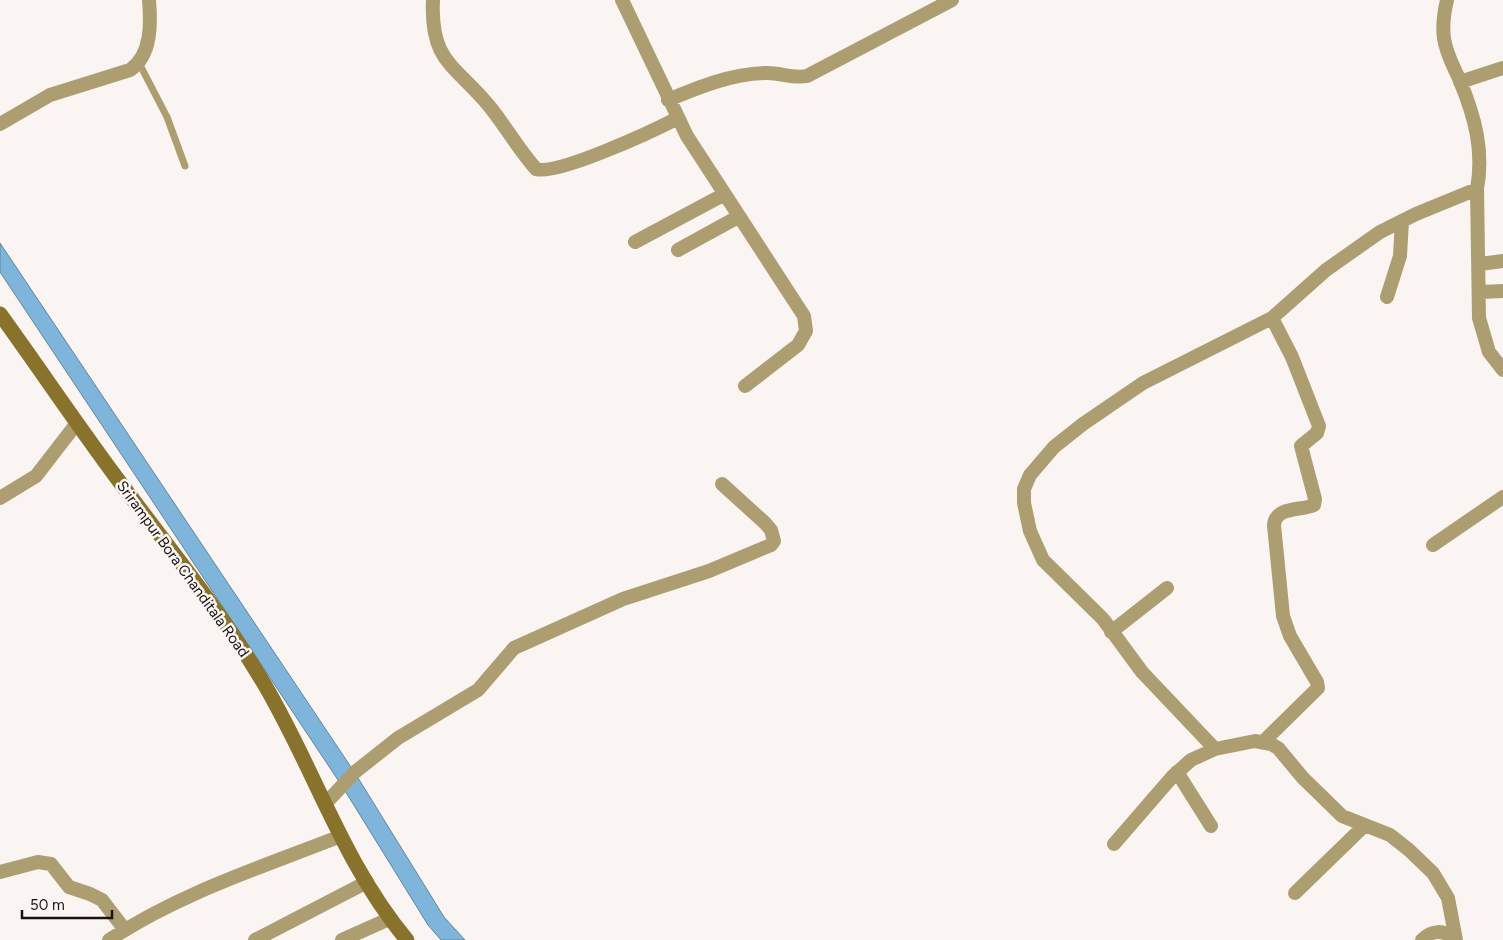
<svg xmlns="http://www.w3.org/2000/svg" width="1503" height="940" font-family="Figtree,sans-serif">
<rect width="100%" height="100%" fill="#faf5f3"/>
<path fill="#7fb5da" stroke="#60859e" d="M0,243l355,530 89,144 21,23h-24l-13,-15 -86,-139 -342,-514z"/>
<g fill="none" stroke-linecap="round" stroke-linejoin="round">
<path stroke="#ad9e72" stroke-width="7" d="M139,63l28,54 18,49"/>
<path stroke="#ad9e72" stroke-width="14" d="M433,0c-3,63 23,65 57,107 16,20 29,43 46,62 21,7 119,-39 142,-51
M622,0l65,136 117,180 2,15 -8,14 -53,41
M1447,0c-3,13 -5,25 -3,38 2,16 10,29 16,43 15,36 24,70 17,108
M1460,82l43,-14
M668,100c31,-13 63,-26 97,-27 14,-1 27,6 42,3l145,-76
M0,124l50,-29 80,-25c22,-15 21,-47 19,-70
M635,242l88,-47
M678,250l60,-33
M1480,264l23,-3
M1481,292l22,-1
M1387,297l13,-41 2,-35
M0,498l36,-22 41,-53
M1433,545l70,-48
M1111,632l56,-44
M1263,742l55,-54 -1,-6 -27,-46 -7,-20 -9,-91c2,-19 27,-14 40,-20l1,-6 -14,-53 16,-13 2,-7 -27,-69 -20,-39
M1215,749l-73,-77 -39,-53 -60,-59 -13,-29 -6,-28v-14l6,-14 24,-28 29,-23 60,-41 129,-65 54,-48 54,-38 36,-18 61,-25 2,129 10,34 14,18
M1177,772l34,54
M326,803l29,-31 43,-34 80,-48 36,-42 109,-49 86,-28 62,-26 3,-4 -3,-11 -6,-7 -43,-39
M1114,844l58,-67 19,-17 24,-11 40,-8 16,3 7,4 25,30 39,38 48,19 19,15 24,23 15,25 8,42
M0,872l38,-10 13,2 18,23 21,7 12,6 23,30
M1295,893l69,-67
M109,940c71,-47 153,-73 232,-104
M255,940l112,-58
M342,940l47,-21
M1422,940c11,-11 20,-9 33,-3"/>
<path stroke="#89732c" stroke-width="15" d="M0,314c39,54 76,109 116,163 49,66 101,129 144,200 52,85 82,186 147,263"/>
</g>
<g text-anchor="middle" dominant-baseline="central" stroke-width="5" stroke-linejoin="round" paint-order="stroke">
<g font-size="15" fill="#161413" stroke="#faf5f3">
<text transform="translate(183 569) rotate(54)">Srirampur Bora Chanditala Road</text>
</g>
</g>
<path d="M22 910v8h90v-8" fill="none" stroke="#161413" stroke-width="2.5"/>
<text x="30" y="910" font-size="15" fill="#161413" stroke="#faf5f3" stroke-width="4" paint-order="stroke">50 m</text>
</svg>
